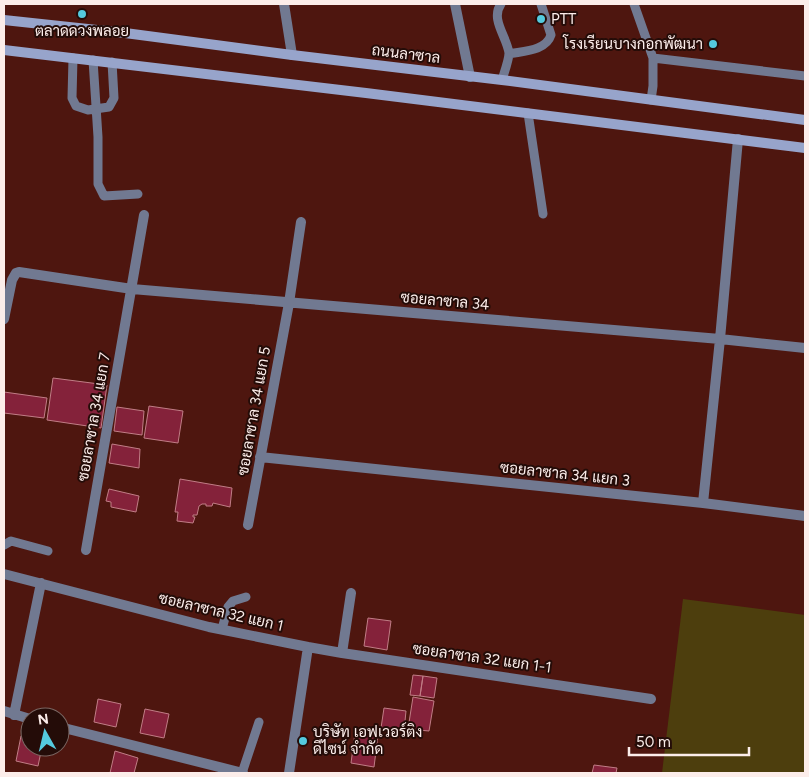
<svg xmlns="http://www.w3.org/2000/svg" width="809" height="777" font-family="Figtree,Sarabun,sans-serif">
<rect width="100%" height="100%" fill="#4e160f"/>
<path fill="#4d3e0d" d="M683,599l122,16v158h-143z"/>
<path fill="#84223a" stroke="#c17d86" d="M53,378l54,7 -6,43 -54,-8z
M4,392l43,6 -3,20 -40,-5z
M149,406l34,5 -5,32 -34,-5z
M117,407l27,4 -2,24 -28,-4z
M112,444l28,5 -1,19 -30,-5z
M180,479l52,9 -2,19 -17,-4 -1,3h-6v-2h-4l-3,2 -2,9h-4v2h2l-2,6 -16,-2 1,-9h-3z
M109,489l30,7 -3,16 -25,-5v-5l-5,-1z
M368,618l23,3 -4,29 -23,-4z
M413,675l10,1 -3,20 -10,-1z
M423,676l14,2 -3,20 -14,-2z
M413,697l21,4 -5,30 -21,-2z
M98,699l23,5 -5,23 -22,-5z
M384,708l22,3 -2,20 -23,-3z
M145,709l24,5 -5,24 -24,-5z
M355,733l23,2 -4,32 -23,-4z
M21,736l9,2v9h12l-4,19 -22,-5z
M115,751l23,7 -4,15h-24z
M594,765l23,3 -1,5h-24z"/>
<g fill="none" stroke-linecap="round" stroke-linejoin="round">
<path stroke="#717991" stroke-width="9" d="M501,4c-11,15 6,33 8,49 0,7 -5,20 -7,27
M634,4l19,54v28l-2,14
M509,54c14,-3 37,-3 42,-19l-10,-31
M73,58l-1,40 4,8 12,4 21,-3 5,-9 -2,-36
M653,58l152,18
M93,60l5,77v47l6,12 34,-2
M528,113l15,101
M4,545l7,-4 37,10
M222,629l6,-22 5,-6 13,-4
M242,773l17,-51"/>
<path stroke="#717991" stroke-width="10" d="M284,4l8,51
M455,4l15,73
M4,319l8,-39 4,-7 3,-1 113,17 588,50 18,-200
M260,457l443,46 17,-164 85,9
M703,503l102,13
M248,525l41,-222 12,-81
M86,550l58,-335
M4,574l205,53 99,20 -19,126
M308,647l34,6 309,46
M342,653l9,-60
M4,711l26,8
M14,715l27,-132
M60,727l183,46"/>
<path stroke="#97a4cb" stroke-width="10" d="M4,20l121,13 167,22 210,25 303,40
M4,50l362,43 439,55"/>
</g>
<g fill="#54cade" stroke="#240c08" stroke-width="2">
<circle cx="82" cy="14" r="5"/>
<circle cx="541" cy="19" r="5"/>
<circle cx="713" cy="44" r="5"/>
<circle cx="303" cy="741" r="5"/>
</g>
<g text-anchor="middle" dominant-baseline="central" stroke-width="4" stroke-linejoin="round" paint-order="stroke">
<g font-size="15" fill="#fcedea" stroke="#240c08" text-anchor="start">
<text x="551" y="19">PTT</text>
<text x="82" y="31" text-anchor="middle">ตลาดดวงพลอย</text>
<text x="703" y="44" text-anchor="end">โรงเรียนบางกอกพัฒนา</text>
<text x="313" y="732">บริษัท เอฟเวอร์ติง<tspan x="313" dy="17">ดีไซน์ จำกัด</tspan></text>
</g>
<g font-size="15" fill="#fcedea" stroke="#240c08">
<text transform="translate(406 54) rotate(7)">ถนนลาซาล</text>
<text transform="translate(445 301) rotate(5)">ซอยลาซาล 34</text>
<text transform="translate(254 411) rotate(-80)">ซอยลาซาล 34 แยก 5</text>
<text transform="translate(94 417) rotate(-80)">ซอยลาซาล 34 แยก 7</text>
<text transform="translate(565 474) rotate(6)">ซอยลาซาล 34 แยก 3</text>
<text transform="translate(221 612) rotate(13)">ซอยลาซาล 32 แยก 1</text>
<text transform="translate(482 658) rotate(8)">ซอยลาซาล 32 แยก 1-1</text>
</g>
</g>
<rect width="809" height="777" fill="none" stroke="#fcedea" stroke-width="10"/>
<g transform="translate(45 732) rotate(352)"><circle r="24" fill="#240c08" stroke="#7a6662"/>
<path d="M0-4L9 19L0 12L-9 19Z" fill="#54cade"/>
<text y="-8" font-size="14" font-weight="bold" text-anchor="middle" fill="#fcedea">N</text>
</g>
<path d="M629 747v8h120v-8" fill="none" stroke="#fcedea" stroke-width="2.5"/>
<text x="636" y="747" font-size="15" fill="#fcedea" stroke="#240c08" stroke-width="4" paint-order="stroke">50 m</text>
</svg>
